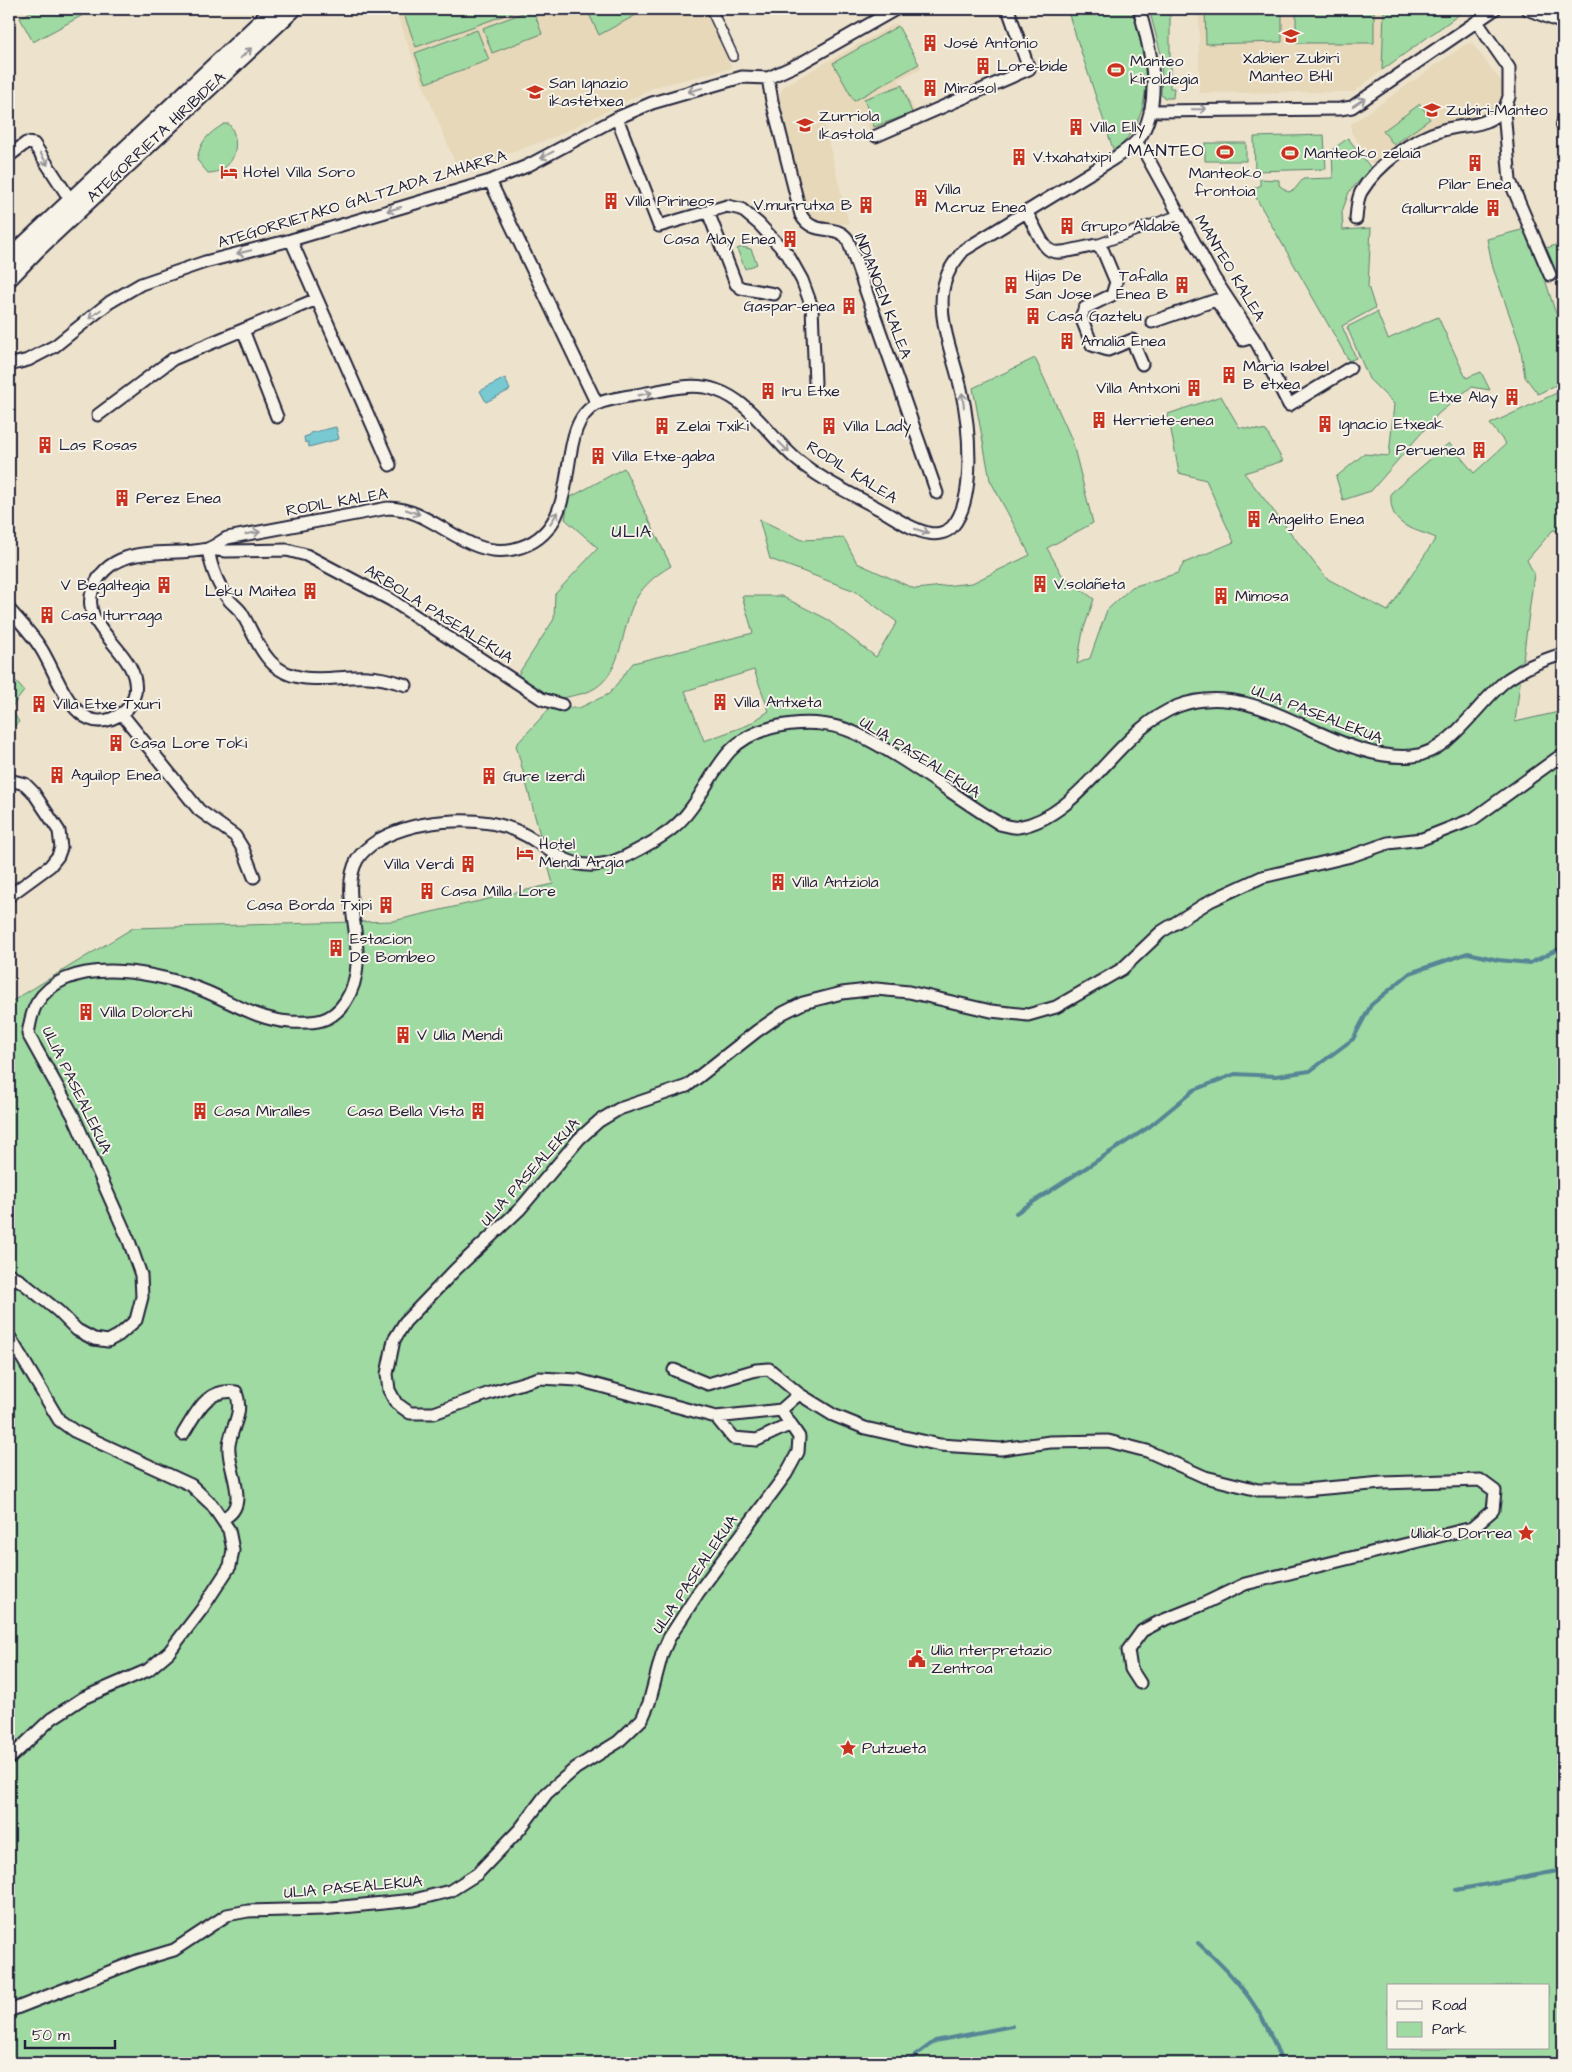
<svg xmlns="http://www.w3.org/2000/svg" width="1572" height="2072" font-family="'Architects Daughter',sans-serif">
<rect width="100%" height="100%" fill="#ede3cc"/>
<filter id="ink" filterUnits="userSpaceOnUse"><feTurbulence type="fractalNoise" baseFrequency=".02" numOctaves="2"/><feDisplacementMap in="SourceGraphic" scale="10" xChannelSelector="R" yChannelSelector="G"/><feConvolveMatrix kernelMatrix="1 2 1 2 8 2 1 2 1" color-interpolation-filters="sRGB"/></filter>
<g filter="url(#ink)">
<path fill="#e6d8b9" d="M395,9h309l28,59 -77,19 -101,50 -95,35 -36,-87z
M1199,9h185l-2,61 -28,22 -155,1z
M896,23l26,46 -23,10 18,36 -46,19 -7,-19 -42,1 27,108 -33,-2 -8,-6 -29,-118 5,-12z
M1472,43l31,41 -1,11 -5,10 -10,10 -13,5 -51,9 -29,19 -19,20 -24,-36v-8l115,-80z"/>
<path fill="#9edaa1" stroke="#607e6e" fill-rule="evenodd" d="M36,9h44l3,6 -50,27 -13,-24z
M402,9h120l-106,38z
M533,9l9,25 -50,19 -9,-25z
M599,9h34l3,6 -37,20 -10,-21z
M1067,9h65c14,52 28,102 -18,143z
M1149,9h21v79h4l-1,10h-8l-4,-3 1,-37z
M1205,9h77v33l-76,2z
M1296,9h78v34h-78z
M1384,9h83l-85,61z
M898,26l21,38 -65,37 -21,-38z
M477,30l12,30 -63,23 -11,-30z
M902,85l10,28 -38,14 -10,-28z
M1420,104l10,15 -36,26 -11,-14z
M224,124h5c14,19 5,49 -21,49l-11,-13c3,-19 11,-26 27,-36z
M1324,135l2,34 -71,2 -1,-34z
M1348,138l23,30 -22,24 -7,20 1,18 28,-2 -3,58 7,22 -33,18 14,32 -7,3 -98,-172 9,-3v-7l19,1v5l9,7 6,-2 9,-11 30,-1 -1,-28z
M1205,143h41v18h-41z
M1525,229l19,47 10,32 9,22v47l-7,8 -18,9 -13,-17 -5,-32 -27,-77 -6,-29z
M1563,243v60l-17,-55z
M742,247l9,2 6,15 -12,5 -8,-20z
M1377,312l11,27 50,-22 28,61 15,-6 9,18 -19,-3 -33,27 -67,77 -28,9 -7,-23 28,-23 25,2 5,-52 -25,-25 -22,-52z
M1035,358l37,82 21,83 -46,25 15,27 32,24 -11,32 -6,33 13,-6 17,-48 25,-23 46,-14 6,-10 50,-21 -28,-62 -27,-7 -11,-59 53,-18 18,31 27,4 17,30 -39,12 82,105 62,33 48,-73c-26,-11 -47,-11 -45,-45l58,-50 25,30 32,-29 -16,-20 73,-34v142l-10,-2 -26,30 7,14 -19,148 48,-11v1352h-1554v-1060l124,-75 260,-7 160,-37 -37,-139 34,-37h29l30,-14 24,-31 120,-30 -11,-37h39l44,22 51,39 21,-35 -42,-31 -85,-32 -11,-40 43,21 42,-2 13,25 58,26 57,-6 58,-28 -40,-75 -17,-92zM754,670l15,41 -21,14 -44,16 -19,-50zM1388,1986h160v62h-160z
M624,468l47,98c-17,10 -31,22 -39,41 -13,33 -11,81 -56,88 -6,1 -16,5 -22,2 -13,-4 -25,-14 -37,-21l37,-57 1,-25 43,-46 -33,-29 4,-21z
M9,673l15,18 -13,17 8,14 -10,9z"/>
<path fill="#78c9d1" stroke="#568695" d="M505,378l5,12 -24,12 -6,-11z
M336,427l3,12 -30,8 -1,-5 -3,1 -1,-6 6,-2v-2z"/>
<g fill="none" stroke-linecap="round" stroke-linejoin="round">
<path stroke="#568695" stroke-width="4" d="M1016,1213l133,-86 45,-37 41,-16 41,2 34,-5 43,-32 18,-34 39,-32 58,-20 30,7 32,3 33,-16
M1456,1890l107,-20
M1198,1943c41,36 66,68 84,120
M905,2063l30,-22 77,-15"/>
<g stroke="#22223b" stroke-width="12">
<path id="pedestrian" d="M711,9l22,47
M1563,116l-2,9 2,2
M1096,245l83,-30"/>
</g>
<g stroke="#22223b" stroke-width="15">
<path id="minor" d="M1527,9l36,14
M1477,22l32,46v29l-5,13 6,71 40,94
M768,78l4,23 29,114c13,23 36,7 47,25l89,253
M1150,111l190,-2 12,-2 143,-98
M617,118l42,108 68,-20 14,3 18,15 29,31 14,25 10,27 3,76
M876,136l153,-67 -21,-60
M1136,143l9,10 69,125 44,67 31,60 61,-37
M9,156l17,-13 8,1 37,57
M490,181l107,223
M1026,211c26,48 16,46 70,34l7,6 13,31 -4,13 -27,13 -4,9 11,28 16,5 24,-10 10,24
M708,212l28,72 5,4 33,6
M1356,219c1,-8 1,-20 5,-27 17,-28 51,-53 82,-62 26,-7 37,-1 61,-20
M291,240l99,225
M1152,322l64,-22 27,40 10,-3
M243,330l34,87
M9,365l19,-5 27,-14 55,-44 31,-18 64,-22 86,-22 199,-59 37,-15 90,-48 35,-15 90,-26 26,1 35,-16 93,-53
M98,415l75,-56 144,-60
M208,549l18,2 61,-1 19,5 85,45 151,99 20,6
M208,549c3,18 10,37 22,52 4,4 8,7 11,11 10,16 16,35 29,49 25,28 66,14 98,16 13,0 25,4 38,8
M9,609c10,12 22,24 31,38 19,28 35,99 84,65 6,-5 9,-11 11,-19 7,-41 -58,-64 -42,-104 19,-49 77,-31 114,-40 7,-2 14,-8 20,-11l161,-30c46,0 78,52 126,41 77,-18 35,-121 83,-145 12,-6 36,-8 50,-11 23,-4 46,-11 69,-3 34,11 54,47 80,69 25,21 58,36 87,52 14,8 29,19 45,22 8,2 18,0 24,-6 25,-28 17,-104 9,-138 -7,-31 -23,-67 -18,-99 3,-17 10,-27 21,-40l149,-91c10,-7 23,-14 29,-25 21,-38 8,-87 -3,-125
M121,713l78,97 36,26 8,13 11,28
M9,780l16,4 8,8 26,39 2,17 -3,8 -8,10 -41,30
M9,1274l13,8 36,29 19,19 17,9 14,2 11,-6 17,-15 6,-23 -1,-22 -12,-34 -56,-126 -45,-81c2,-11 3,-21 9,-31 32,-51 125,-30 170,-11 28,12 52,28 83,30 24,1 41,1 55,-20 31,-46 -9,-104 12,-142 5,-9 15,-16 23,-21 40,-21 108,-26 147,-3 23,13 39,31 68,29 15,-1 29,-7 41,-14 13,-7 27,-14 38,-24 24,-20 35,-53 56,-76 28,-30 89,-35 125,-18 51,24 97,62 145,91 6,1 13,4 18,3 64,-10 99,-98 160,-121 83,-31 154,58 235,50 39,-4 66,-56 95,-77 16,-11 37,-20 55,-25
M9,1336l44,74 6,10 15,11 117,54 21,20 17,25 4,20 -3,16 -28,43 -33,43 -21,18 -65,28 -32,21 -42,40
M674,1370l34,14 48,-14 13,-1 30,25 34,21 32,13 75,17 61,4 49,-7 58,-1 39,10 58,26 53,13h46l78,-7 98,-3 15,11 -2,19 -21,18 -227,56 -46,22 -40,16 -17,9 -14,19 3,19 9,14
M799,1394l-18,16 -65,7 -138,-37 -39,-2 -49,15 -56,20h-24l-14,-10 -7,-13 -2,-16 7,-34 11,-18 51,-53 64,-60 59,-70 20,-18 20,-12 68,-23 70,-55 26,-18 20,-10 39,-10 34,-4 33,3 82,19 37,4 28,-8 66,-38 39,-37 49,-31 52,-24 89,-21 37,-13 34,-4 51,-20 90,-65
M716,1417l17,21 24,2 34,-16
M183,1434c14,-22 23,-46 53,-42 8,22 -4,32 -7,53 -3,24 24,61 -7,74
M9,2011l128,-50 37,-11 53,-35 21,-4 74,-2 92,-9 36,-9 27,-17 43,-45 27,-36 29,-25 42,-26 24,-23 7,-16 13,-49 7,-16 29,-45 88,-119 12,-22 1,-15 -18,-27"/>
</g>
<g stroke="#22223b" stroke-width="20">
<path id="secondary" d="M9,259l266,-250
M9,278l27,-28 257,-241"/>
</g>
<use href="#pedestrian" stroke="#f7f3e8" stroke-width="9"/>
<use href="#minor" stroke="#f7f3e8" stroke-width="11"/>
<use href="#secondary" stroke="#f7f3e8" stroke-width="16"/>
</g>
<defs><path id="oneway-shaft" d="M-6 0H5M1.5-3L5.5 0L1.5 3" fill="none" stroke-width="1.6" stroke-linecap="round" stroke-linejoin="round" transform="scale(1.25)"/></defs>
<g stroke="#97959a">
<use href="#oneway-shaft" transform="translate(246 53) rotate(-43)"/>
<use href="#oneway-shaft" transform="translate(695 90) rotate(165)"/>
<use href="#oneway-shaft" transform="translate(1359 102) rotate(-34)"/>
<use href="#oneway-shaft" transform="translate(1199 109) rotate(-1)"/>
<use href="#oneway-shaft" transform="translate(547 155) rotate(152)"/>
<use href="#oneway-shaft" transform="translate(44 159) rotate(59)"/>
<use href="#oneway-shaft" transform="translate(394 209) rotate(164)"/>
<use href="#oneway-shaft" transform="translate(244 252) rotate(166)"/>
<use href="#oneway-shaft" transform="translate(95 314) rotate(143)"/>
<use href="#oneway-shaft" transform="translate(645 394) rotate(-12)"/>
<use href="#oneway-shaft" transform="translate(963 400) rotate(-97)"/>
<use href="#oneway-shaft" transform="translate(784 447) rotate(45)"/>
<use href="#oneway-shaft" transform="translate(413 512) rotate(19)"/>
<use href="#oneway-shaft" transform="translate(554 518) rotate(-56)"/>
<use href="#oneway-shaft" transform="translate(922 531) rotate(18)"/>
<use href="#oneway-shaft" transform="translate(253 533) rotate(-10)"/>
</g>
</g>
<defs>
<g id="school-bare" transform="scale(1.35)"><path d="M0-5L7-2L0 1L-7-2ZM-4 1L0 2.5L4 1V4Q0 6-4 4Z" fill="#c8321e" stroke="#f7f3e8" stroke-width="2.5" paint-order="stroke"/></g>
<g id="building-bare" transform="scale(1.35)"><path d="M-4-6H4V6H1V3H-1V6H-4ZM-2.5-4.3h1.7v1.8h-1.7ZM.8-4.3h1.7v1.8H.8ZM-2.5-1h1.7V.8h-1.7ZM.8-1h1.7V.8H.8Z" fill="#c8321e" stroke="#f7f3e8" stroke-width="2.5" paint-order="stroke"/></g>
<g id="stadium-bare" transform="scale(1.35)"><path d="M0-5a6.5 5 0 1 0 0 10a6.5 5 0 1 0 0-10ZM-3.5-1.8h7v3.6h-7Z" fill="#c8321e" stroke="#f7f3e8" stroke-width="2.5" paint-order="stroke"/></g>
<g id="hotel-bare" transform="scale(1.35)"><path d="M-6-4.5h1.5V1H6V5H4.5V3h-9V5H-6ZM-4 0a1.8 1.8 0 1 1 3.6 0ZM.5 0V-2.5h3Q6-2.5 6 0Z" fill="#c8321e" stroke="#f7f3e8" stroke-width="2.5" paint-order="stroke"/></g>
<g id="sight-bare" transform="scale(1.35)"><path d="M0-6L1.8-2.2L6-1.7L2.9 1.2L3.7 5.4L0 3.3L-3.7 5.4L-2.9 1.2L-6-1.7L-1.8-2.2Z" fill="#c8321e" stroke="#f7f3e8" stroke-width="2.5" paint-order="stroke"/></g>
<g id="civic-bare" transform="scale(1.35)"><path d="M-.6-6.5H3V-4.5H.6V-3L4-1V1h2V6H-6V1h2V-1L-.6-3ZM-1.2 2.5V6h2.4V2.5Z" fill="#c8321e" stroke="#f7f3e8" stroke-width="2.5" paint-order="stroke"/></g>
</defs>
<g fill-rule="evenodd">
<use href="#school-bare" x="1291" y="36"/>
<use href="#building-bare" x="930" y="43"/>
<use href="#building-bare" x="983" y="66"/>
<use href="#stadium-bare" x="1116" y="70"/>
<use href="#building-bare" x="930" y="88"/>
<use href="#school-bare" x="535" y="92"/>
<use href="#school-bare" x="1432" y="110"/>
<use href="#school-bare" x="805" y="125"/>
<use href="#building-bare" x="1076" y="127"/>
<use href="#stadium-bare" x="1225" y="152"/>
<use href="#stadium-bare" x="1290" y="153"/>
<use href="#building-bare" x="1019" y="157"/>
<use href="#building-bare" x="1475" y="163"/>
<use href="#hotel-bare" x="229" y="172"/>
<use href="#building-bare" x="921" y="198"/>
<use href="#building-bare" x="611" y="201"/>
<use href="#building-bare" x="866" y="205"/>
<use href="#building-bare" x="1493" y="208"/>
<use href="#building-bare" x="1067" y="226"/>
<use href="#building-bare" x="790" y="239"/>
<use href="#building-bare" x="1011" y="285"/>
<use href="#building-bare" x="1182" y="285"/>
<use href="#building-bare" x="849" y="306"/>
<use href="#building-bare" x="1033" y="316"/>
<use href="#building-bare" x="1067" y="341"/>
<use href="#building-bare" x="1229" y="375"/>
<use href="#building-bare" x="1194" y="388"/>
<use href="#building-bare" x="768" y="391"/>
<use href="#building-bare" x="1512" y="397"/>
<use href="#building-bare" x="1099" y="420"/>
<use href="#building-bare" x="1325" y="424"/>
<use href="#building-bare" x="662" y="426"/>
<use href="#building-bare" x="829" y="426"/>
<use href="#building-bare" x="45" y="445"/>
<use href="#building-bare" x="1479" y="450"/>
<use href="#building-bare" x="598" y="456"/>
<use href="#building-bare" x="122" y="498"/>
<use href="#building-bare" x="1254" y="519"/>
<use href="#building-bare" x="1040" y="584"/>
<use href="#building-bare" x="164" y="585"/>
<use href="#building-bare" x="310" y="591"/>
<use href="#building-bare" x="1221" y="596"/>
<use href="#building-bare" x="47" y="615"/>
<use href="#building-bare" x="720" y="702"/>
<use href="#building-bare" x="39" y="704"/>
<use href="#building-bare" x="116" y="743"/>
<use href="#building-bare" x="57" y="775"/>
<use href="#building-bare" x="489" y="776"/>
<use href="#hotel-bare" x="525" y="853"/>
<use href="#building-bare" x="468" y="864"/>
<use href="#building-bare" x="778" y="882"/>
<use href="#building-bare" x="427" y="891"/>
<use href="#building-bare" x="386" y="905"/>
<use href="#building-bare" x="336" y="948"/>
<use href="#building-bare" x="86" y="1012"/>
<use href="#building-bare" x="403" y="1035"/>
<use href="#building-bare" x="200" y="1111"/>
<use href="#building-bare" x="478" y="1111"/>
<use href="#sight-bare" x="1526" y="1533"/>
<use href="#civic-bare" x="917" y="1659"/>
<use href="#sight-bare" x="848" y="1748"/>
</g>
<g text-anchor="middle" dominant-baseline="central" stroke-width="4" stroke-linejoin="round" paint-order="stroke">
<g font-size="16" fill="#22223b" stroke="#f7f3e8" text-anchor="start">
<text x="944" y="43">José Antonio</text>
<text x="1291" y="58" text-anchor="middle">Xabier Zubiri<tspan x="1291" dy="18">Manteo BHI</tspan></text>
<text x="1130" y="61">Manteo<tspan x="1130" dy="18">kiroldegia</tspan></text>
<text x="997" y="66">Lore-bide</text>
<text x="549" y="83">San Ignazio<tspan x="549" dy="18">ikastetxea</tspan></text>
<text x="944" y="88">Mirasol</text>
<text x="1446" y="110">Zubiri-Manteo</text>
<text x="819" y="116">Zurriola<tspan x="819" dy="18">Ikastola</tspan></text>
<text x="1090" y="127">Villa Elly</text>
<text x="1304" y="153">Manteoko zelaia</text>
<text x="1033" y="157">V.txahatxipi</text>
<text x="243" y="172">Hotel Villa Soro</text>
<text x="1225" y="173" text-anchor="middle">Manteoko<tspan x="1225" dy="18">frontoia</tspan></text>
<text x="1475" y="184" text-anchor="middle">Pilar Enea</text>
<text x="935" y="189">Villa<tspan x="935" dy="18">M.cruz Enea</tspan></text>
<text x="625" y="201">Villa Pirineos</text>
<text x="852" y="205" text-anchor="end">V.murrutxa B</text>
<text x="1479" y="208" text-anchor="end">Gallurralde</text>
<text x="1081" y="226">Grupo Aldabe</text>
<text x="776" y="239" text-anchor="end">Casa Alay Enea</text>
<text x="1025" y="276">Hijas De<tspan x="1025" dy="18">San Jose</tspan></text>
<text x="1168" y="276" text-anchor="end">Tafalla<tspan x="1168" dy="18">Enea B</tspan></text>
<text x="835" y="306" text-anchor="end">Gaspar-enea</text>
<text x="1047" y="316">Casa Gaztelu</text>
<text x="1081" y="341">Amalia Enea</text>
<text x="1243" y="366">Maria Isabel<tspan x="1243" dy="18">B etxea</tspan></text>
<text x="1180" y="388" text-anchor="end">Villa Antxoni</text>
<text x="782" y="391">Iru Etxe</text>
<text x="1498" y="397" text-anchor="end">Etxe Alay</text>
<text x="1113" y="420">Herriete-enea</text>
<text x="1339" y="424">Ignacio Etxeak</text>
<text x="676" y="426">Zelai Txiki</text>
<text x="843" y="426">Villa Lady</text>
<text x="59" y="445">Las Rosas</text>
<text x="1465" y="450" text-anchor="end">Peruenea</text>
<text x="612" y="456">Villa Etxe-gaba</text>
<text x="136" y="498">Perez Enea</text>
<text x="1268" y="519">Angelito Enea</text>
<text x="1054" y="584">V.solañeta</text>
<text x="150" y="585" text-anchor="end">V Begaltegia</text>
<text x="296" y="591" text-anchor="end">Leku Maitea</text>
<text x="1235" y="596">Mimosa</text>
<text x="61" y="615">Casa Iturraga</text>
<text x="734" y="702">Villa Antxeta</text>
<text x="53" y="704">Villa Etxe Txuri</text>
<text x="130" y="743">Casa Lore Toki</text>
<text x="71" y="775">Aguilop Enea</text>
<text x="503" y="776">Gure Izerdi</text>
<text x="539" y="844">Hotel<tspan x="539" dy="18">Mendi Argia</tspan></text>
<text x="454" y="864" text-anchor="end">Villa Verdi</text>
<text x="792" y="882">Villa Antziola</text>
<text x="441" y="891">Casa Milla Lore</text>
<text x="372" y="905" text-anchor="end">Casa Borda Txipi</text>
<text x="350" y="939">Estacion<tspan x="350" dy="18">De Bombeo</tspan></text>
<text x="100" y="1012">Villa Dolorchi</text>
<text x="417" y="1035">V Ulia Mendi</text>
<text x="214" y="1111">Casa Miralles</text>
<text x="464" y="1111" text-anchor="end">Casa Bella Vista</text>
<text x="1512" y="1533" text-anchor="end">Uliako Dorrea</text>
<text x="931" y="1650">Ulia nterpretazio<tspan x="931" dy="18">Zentroa</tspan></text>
<text x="862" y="1748">Putzueta</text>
</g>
<g font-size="16" fill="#22223b" stroke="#f7f3e8">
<text transform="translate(156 137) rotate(-43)">ATEGORRIETA HIRIBIDEA</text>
<text transform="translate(362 199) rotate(-17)">ATEGORRIETAKO GALTZADA ZAHARRA</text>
<text transform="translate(1230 268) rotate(59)">MANTEO KALEA</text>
<text transform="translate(883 296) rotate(69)">INDIANOEN KALEA</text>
<text transform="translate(852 472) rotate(32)">RODIL KALEA</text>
<text transform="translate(337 502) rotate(-10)">RODIL KALEA</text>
<text transform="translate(439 614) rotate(32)">ARBOLA PASEALEKUA</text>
<text transform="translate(1317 714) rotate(21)">ULIA PASEALEKUA</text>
<text transform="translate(920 757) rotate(32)">ULIA PASEALEKUA</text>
<text transform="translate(77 1090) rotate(64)">ULIA PASEALEKUA</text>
<text transform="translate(530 1172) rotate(-48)">ULIA PASEALEKUA</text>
<text transform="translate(695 1574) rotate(-56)">ULIA PASEALEKUA</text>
<text transform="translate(353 1887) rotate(-5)">ULIA PASEALEKUA</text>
</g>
<g font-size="18" letter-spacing="1" fill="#22223b" stroke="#f7f3e8">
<text x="1166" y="150">MANTEO</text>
<text x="632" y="531">ULIA</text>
</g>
</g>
<rect width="1572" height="2072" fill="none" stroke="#f7f3e8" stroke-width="30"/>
<rect x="15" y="15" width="1542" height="2042" fill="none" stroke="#22223b" stroke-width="2" filter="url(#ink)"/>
<rect x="1387" y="1984" width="162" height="65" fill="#f7f3e8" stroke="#a29fa3"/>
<rect x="1397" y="2001" width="25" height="8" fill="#f7f3e8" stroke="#a29fa3"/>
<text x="1432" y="2010" font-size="15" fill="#22223b">Road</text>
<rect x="1397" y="2022" width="25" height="15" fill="#9edaa1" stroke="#a29fa3"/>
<text x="1432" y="2034" font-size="15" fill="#22223b">Park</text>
<path d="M25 2040v8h90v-8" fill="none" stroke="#22223b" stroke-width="2.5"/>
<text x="32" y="2040" font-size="15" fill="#22223b" stroke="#f7f3e8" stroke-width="4" paint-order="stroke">50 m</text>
</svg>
